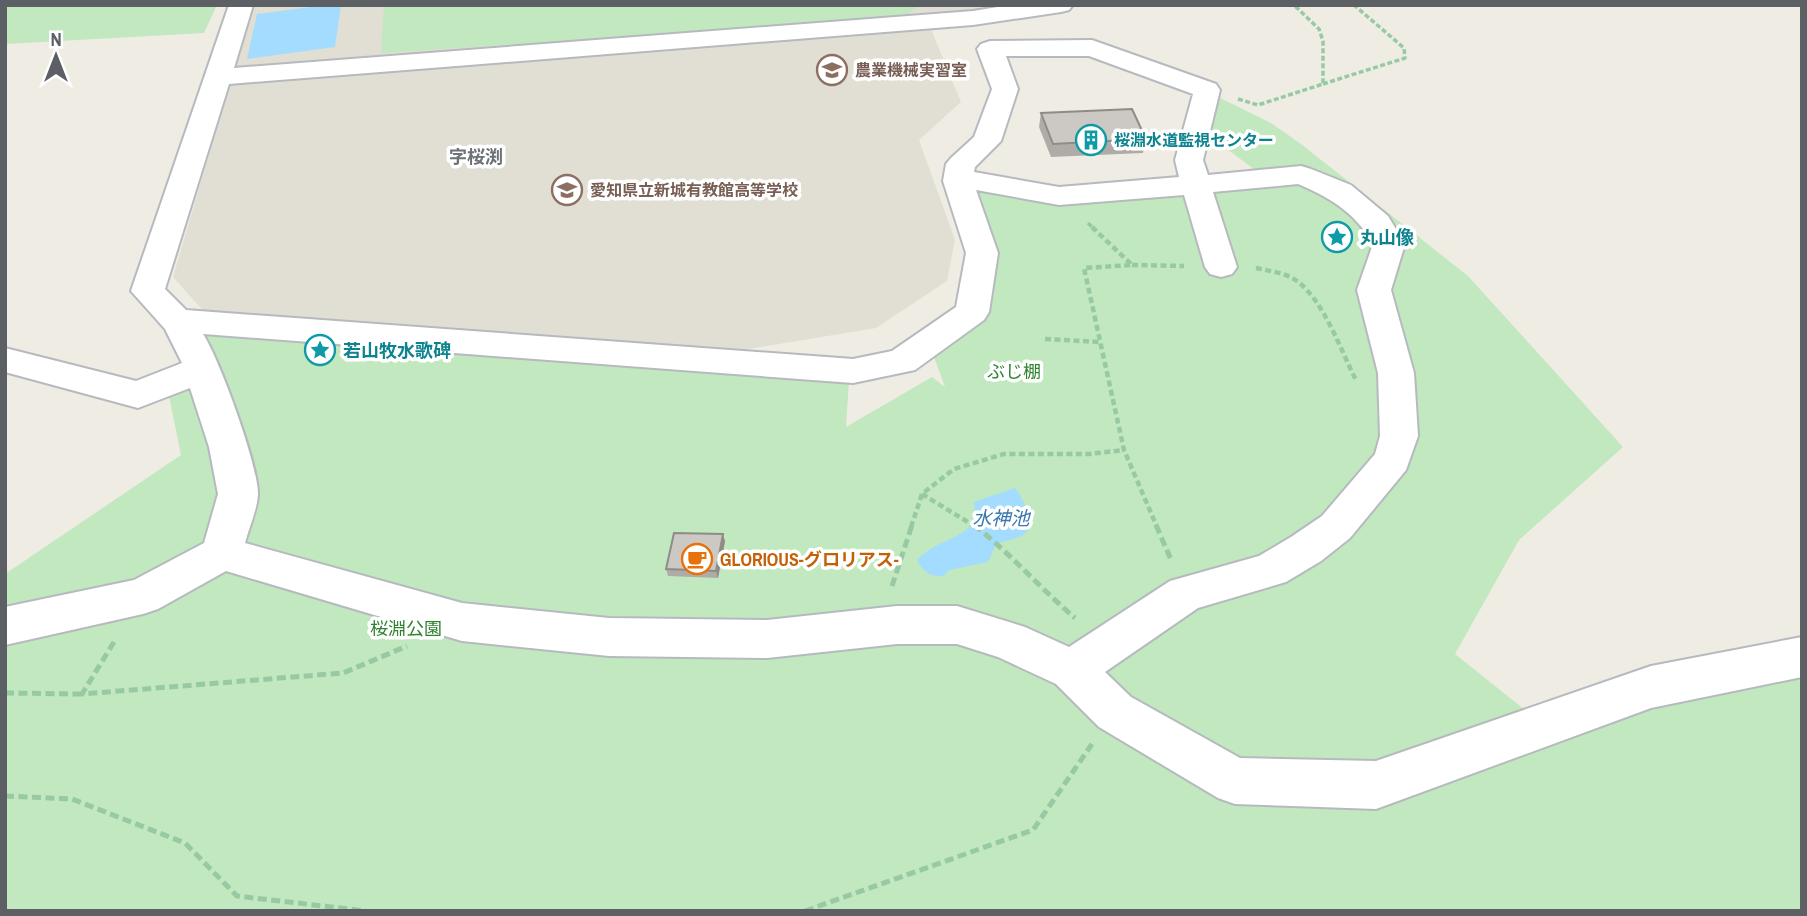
<svg xmlns="http://www.w3.org/2000/svg" width="1807" height="916" font-family="'Archivo Narrow','Noto Sans JP',sans-serif">
<rect width="100%" height="100%" fill="#efece4"/>
<path fill="#e1ded4" d="M253,5h784l-109,17 33,80 -42,38 36,100 -8,41 -71,47 -139,23 -529,-35 -35,-39z"/>
<path fill="#c1e8bf" d="M5,5l17,2 195,-2 -13,28 -199,11z
M384,5h537l-21,14 -519,34z
M1210,93l61,30 30,21 167,132 155,171 -104,93 -64,114 70,56 277,-38v239h-1797v-337l176,-119 -12,-59 34,-27 -12,-43 658,54 -3,47 86,-50 13,10 -11,-30 48,-42 -18,-129 79,14 215,-28 -42,-31 -12,-22z"/>
<path fill="#a4dcff" d="M326,5h15l-6,42 -88,12 10,-45z
M1015,488c11,14 13,25 13,42l-6,6 -26,8 -8,18 -39,8 -5,6c-13,1 -21,-4 -27,-16 19,-20 41,-18 59,-40l-2,-18z"/>
<g fill="none" stroke-linecap="round" stroke-linejoin="round">
<g stroke="#b6babe" stroke-width="4">
<path id="minor" d="M229,5h24l-19,63 739,-57 37,-6h63l-4,5 -8,2 -88,13 -744,59 -64,205 21,21 667,49 39,-8 64,-44 10,-54 -23,-72 3,-17 5,-6 23,-21 18,-48 -15,-40 4,-5 9,-3 102,-1 124,44 4,6 -17,70 5,15 93,-9 10,3 40,16 37,31 17,28 -14,46 23,83 4,63 -12,34 -56,68 -29,23 -35,21 -88,26 -93,64 26,25 109,61 136,3 275,-95 151,-29v40l-151,31 -275,101 -141,-5 -17,-6 -119,-71 -43,-43 -58,-27 -41,-13h-60l-130,14 -158,-2 -147,-15 -236,-70 -68,38 -15,5 -138,31v-38l129,-27 70,-37 14,-49 -9,-47 -19,-59 -52,20 -133,-36v-24l131,33 46,-18 -17,-34 -34,-38zM1006,56h83l104,38 -18,66 4,17 -120,10 -85,-15 1,-5 26,-26 17,-52zM1298,184c31,13 58,29 75,60l-16,46 21,83 2,63 -5,18 -53,62 -31,21 -32,19 -89,25 -101,66 -44,-20 -68,-21h-60l-130,14 -158,-2 -147,-15 -217,-60c4,-15 12,-33 13,-48 1,-28 -39,-137 -55,-161l650,49 62,-13 69,-50 5,-8 9,-59 -22,-63 83,15 125,-10 21,72 5,7 11,3 11,-3 5,-7 -24,-75z"/>
</g>
<path stroke="#97caa3" stroke-width="3.5" stroke-dasharray="5 2.5" stroke-linecap="butt" d="M1323,84l82,-26 -1,-10 -50,-43
M1238,99l20,6 65,-21v-43l-4,-12 -25,-24
M1088,223l6,6"/>
<path stroke="#97caa3" stroke-width="4.5" stroke-dasharray="6 3.5" stroke-linecap="butt" d="M1092,227l40,38 -48,3 40,182 33,77
M1132,265l52,1
M1256,268c14,3 30,5 41,13 27,20 44,70 59,99
M1045,339l55,3
M922,494l54,33
M911,527l11,-33 32,-25 50,-15h85l35,-4"/>
<path stroke="#97caa3" stroke-width="5" stroke-dasharray="9 4.5" stroke-linecap="butt" d="M974,525c36,28 66,63 101,93
M1156,525l16,37
M892,586l20,-61
M114,642l-32,52 261,-21 64,-27
M5,693l77,1
M5,796l67,3 113,44 52,53 129,15
M805,911l228,-81 59,-86"/>
<use href="#minor" fill="#fff" fill-rule="evenodd"/>
</g>
<path fill="#afaca8" d="M1041,113l105,26 -3,14 -92,4 -12,-30z
M725,541l-7,37 -50,-2 -2,-7z"/>
<path fill="#8f8c88" d="M723,534l2,7 -7,37 -2,-7z"/>
<path fill="#ccc8c3" stroke="#8f8c88" stroke-width="2" d="M1132,109l14,30 -93,5 -12,-31z
M674,533l49,1 -7,37 -50,-2z"/>
<defs>
<g id="school-ring" transform="scale(1.575)"><circle r="9.5" fill="#fff" stroke="#8d6e63" stroke-width="1.5"/><path d="M0-5L7-2L0 1L-7-2ZM-4 1L0 2.5L4 1V4Q0 6-4 4Z" fill="#8d6e63"/></g>
<g id="building-ring" transform="scale(1.575)"><circle r="9.5" fill="#fff" stroke="#0f9aa8" stroke-width="1.5"/><path d="M-4-6H4V6H1V3H-1V6H-4ZM-2.5-4.3h1.7v1.8h-1.7ZM.8-4.3h1.7v1.8H.8ZM-2.5-1h1.7V.8h-1.7ZM.8-1h1.7V.8H.8Z" fill="#0f9aa8"/></g>
<g id="sight-ring" transform="scale(1.575)"><circle r="9.5" fill="#fff" stroke="#0f9aa8" stroke-width="1.5"/><path d="M0-6L1.8-2.2L6-1.7L2.9 1.2L3.7 5.4L0 3.3L-3.7 5.4L-2.9 1.2L-6-1.7L-1.8-2.2Z" fill="#0f9aa8"/></g>
<g id="cafe-ring" transform="scale(1.575)"><circle r="9.5" fill="#fff" stroke="#e8710a" stroke-width="1.5"/><path d="M-5.5-4.5H6V0H3Q3 3.5 0 3.5H-2.5Q-5.5 3.5-5.5 0ZM3-3.2v2h1.7v-2ZM-6 4.5H4V6H-6Z" fill="#e8710a"/></g>
</defs>
<g fill-rule="evenodd">
<use href="#school-ring" x="832" y="70"/>
<use href="#building-ring" x="1091" y="140"/>
<use href="#school-ring" x="567" y="190"/>
<use href="#sight-ring" x="1337" y="237"/>
<use href="#sight-ring" x="320" y="350"/>
<use href="#cafe-ring" x="697" y="559"/>
</g>
<g text-anchor="middle" dominant-baseline="central" stroke-width="7" stroke-linejoin="round" paint-order="stroke">
<g font-size="16" font-weight="bold" fill="#785e54" stroke="#fff" text-anchor="start">
<text x="855" y="70">農業機械実習室</text>
<text x="590" y="190">愛知県立新城有教館高等学校</text>
</g>
<g font-size="16" font-weight="bold" fill="#0d838f" stroke="#fff" text-anchor="start">
<text x="1114" y="140">桜淵水道監視センター</text>
</g>
<g font-size="18" font-weight="bold" fill="#6c7277" stroke="#fff">
<text x="476" y="156">字桜渕</text>
</g>
<g font-size="18" font-weight="bold" fill="#0d838f" stroke="#fff" text-anchor="start">
<text x="1360" y="237">丸山像</text>
<text x="343" y="350">若山牧水歌碑</text>
</g>
<g font-size="18" fill="#30822f" stroke="#fff">
<text x="1014" y="371">ぶじ棚</text>
<text x="406" y="628">桜淵公園</text>
</g>
<g font-size="18" font-weight="bold" fill="#c56008" stroke="#fff" text-anchor="start">
<text x="720" y="559">GLORIOUS-グロリアス-</text>
</g>
<g font-size="19" font-style="italic" fill="#3878ae" stroke="#fff">
<text x="1001" y="518">水神池</text>
</g>
</g>
<rect width="1807" height="916" fill="none" stroke="#5c6065" stroke-width="14"/>
<g transform="translate(56 56)" stroke="#ffffff" stroke-width="5" paint-order="stroke">
<path d="M0-5L12 26L0 18L-12 26Z" fill="#5c6065"/>
<text y="-10" font-size="19" font-weight="bold" text-anchor="middle" fill="#5c6065">N</text>
</g>
</svg>
